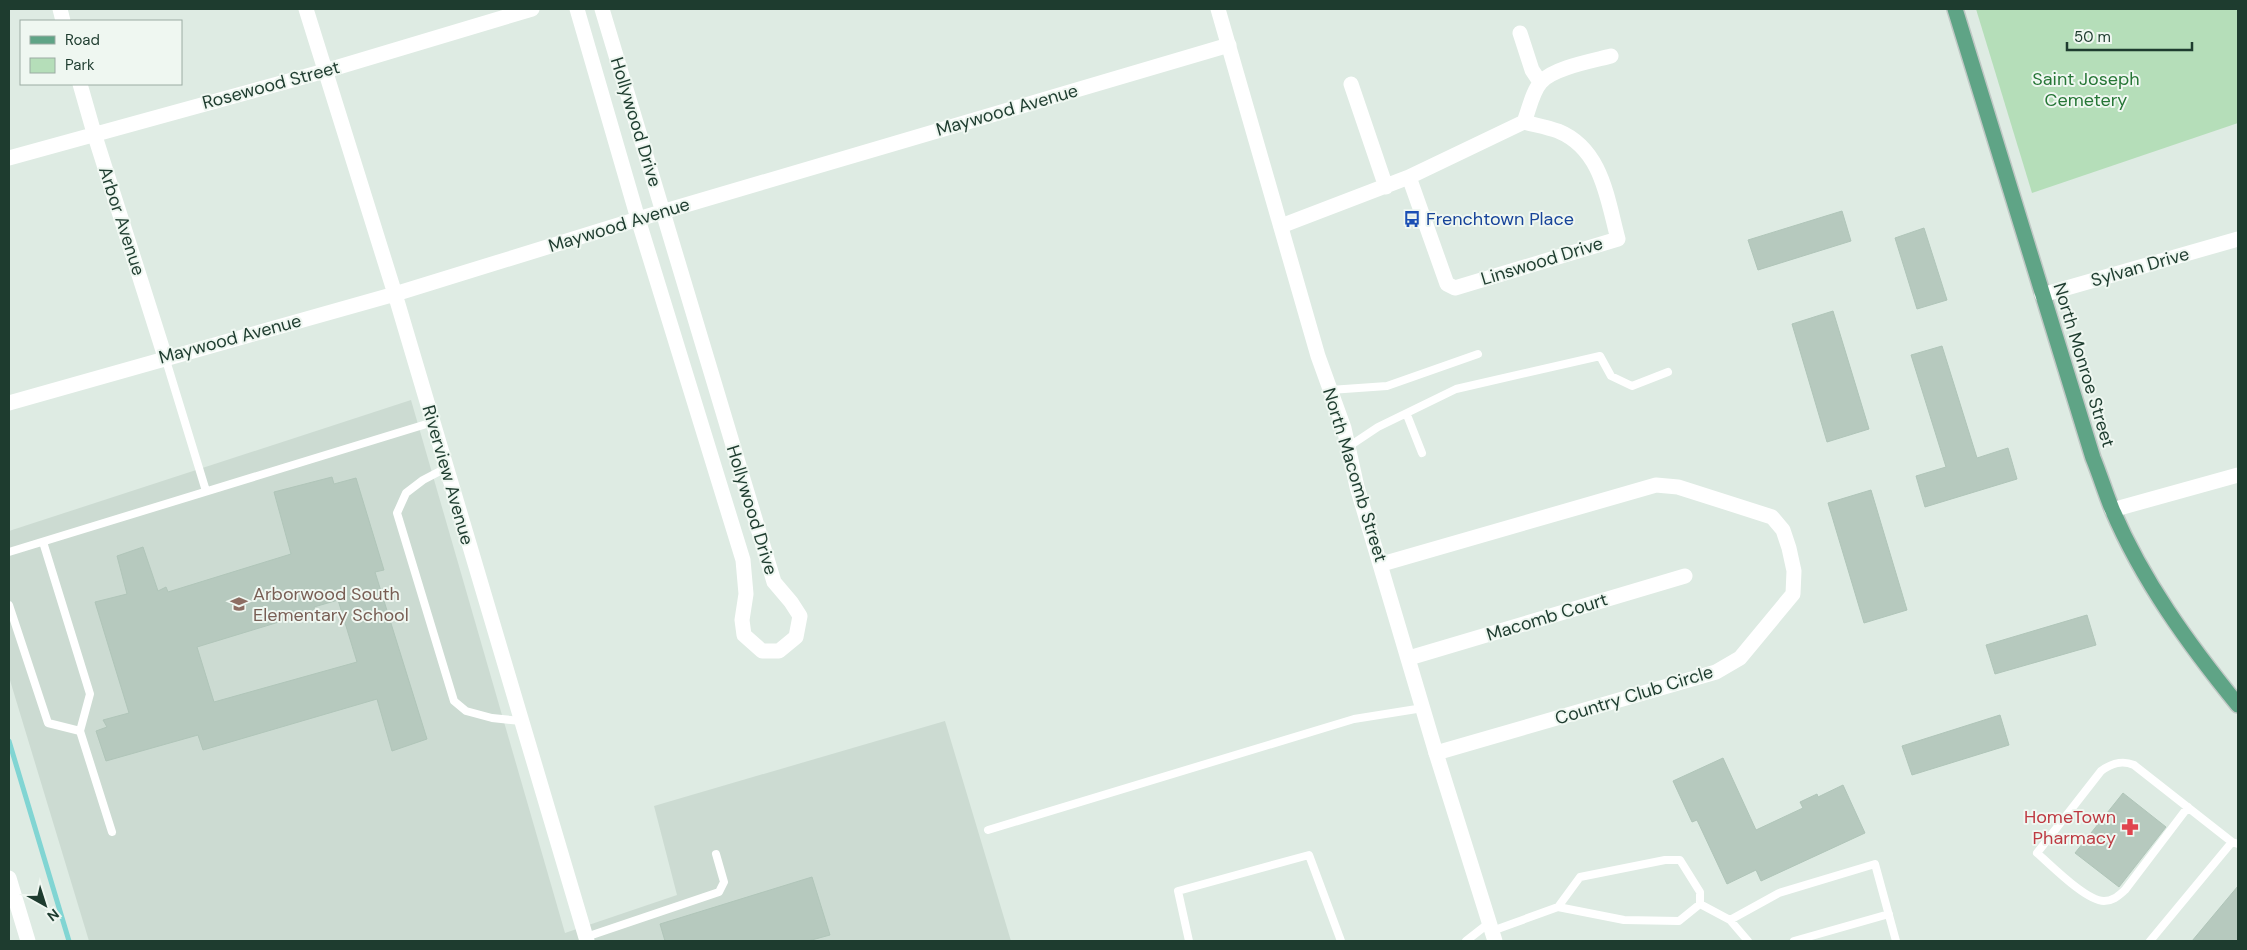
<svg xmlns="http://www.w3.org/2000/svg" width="2247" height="950" font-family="'DM Sans',sans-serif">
<rect width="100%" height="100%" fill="#deebe3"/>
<path fill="#ccdbd2" d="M411,400l154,533 112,-38 -23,-89 291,-85 66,220h-922l-80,-264v-146z"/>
<path fill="#b5deb9" d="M1976,9h262v114l-206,70z"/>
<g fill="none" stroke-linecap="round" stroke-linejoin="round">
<path stroke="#81d5d3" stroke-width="5" d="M9,741l60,200"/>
</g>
<path fill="#b6c9be" stroke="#b0c5b9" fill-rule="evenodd" d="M1842,211l9,30 -93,29 -10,-30z
M1924,228l23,72 -30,9 -22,-71z
M1833,311l36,118 -42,13 -35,-118z
M1942,346l35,112 31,-10 9,31 -92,28 -9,-31 30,-9 -35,-112z
M332,477l2,7 22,-6 28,92 -9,2 52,167 -35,12 -15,-52 -174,51 -5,-15 -92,26 -10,-30 11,-4 -4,-7 26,-7 -34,-111 32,-8 -10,-38 26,-9 15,44 8,-4 2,5 123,-38 -17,-62zM338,600l19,62 -143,40 -17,-55 118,-36 -1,-4z
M1871,490l36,120 -43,13 -36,-120z
M2087,615l9,30 -101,29 -9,-29z
M2000,715l9,30 -97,30 -10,-29z
M1723,758l33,72 47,-22 -3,-6 17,-8 1,3 25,-12 22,48 -104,48 -5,-11 -29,14 -30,-64 -5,2 -19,-41z
M2123,793l43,34 -47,60 -44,-34z
M812,877l18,58 -22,6h-143l-5,-17z
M2238,886v55h-46z"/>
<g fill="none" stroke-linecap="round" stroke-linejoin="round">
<g stroke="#c0c8c5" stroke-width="18">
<path id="primary" d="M1955,9l138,449c7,17 12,34 19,51 30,71 77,136 126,196"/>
</g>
<path stroke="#fff" stroke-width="8" d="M165,357l41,134
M1330,390l57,-4 91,-32
M1407,415l15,38
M1348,447l30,-20 78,-38 144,-33 11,20 21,10 36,-14
M446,468l-23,12 -17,13 -9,20 57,188 12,10 26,7 29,3
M43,542l47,152 -10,37 32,101
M9,552l424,-130
M9,605l39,118 32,8
M2188,807l-63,83c-7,6 -12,11 -21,11 -18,0 -53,-36 -67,-48l64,-82c11,-8 21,-11 33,-6l98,77
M988,830l366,-111 69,-11
M1700,904l30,16 18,21
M1730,920l49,-27 96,-29 21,77
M1492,931l66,-24 66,13 55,1 21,-17v-12l-20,-32h-15l-85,17 -22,30
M586,937l133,-45 5,-10 -8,-28
M1189,941l-11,-50 131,-36 32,86
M1466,941l23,-18
M1794,941l95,-27
M2150,941l82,-99 6,2"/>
<path stroke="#fff" stroke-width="15" d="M60,9l3,12
M306,9l89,285 192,647
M577,9l61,210 105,341 3,34 -4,26 2,15 18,16h17l17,-14 4,-21 -9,-14 -17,-20 -172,-573
M1520,33l12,37 8,12
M80,84l14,49 71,224
M1351,84l35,103
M1524,122c5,-12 8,-30 17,-40 12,-14 51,-21 70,-26
M9,158l316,-87 207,-62
M1281,226l128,-49 115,-55c11,3 23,5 34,9 44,18 49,67 60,108l-163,49 -8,-4 -38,-107
M2042,295l196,-56
M9,403l386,-109 243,-75 591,-174
M2112,510l126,-35
M1382,564l274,-79 22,2 94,30 11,13 6,18 5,23 -1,23 -53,64 -24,14 -280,81
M1409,658l276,-82
M9,878l19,63"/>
<path stroke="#fff" stroke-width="15" d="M1218,9l100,347 26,72 13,59 79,266 59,188"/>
<use href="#primary" stroke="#5fa486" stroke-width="15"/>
</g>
<defs>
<g id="bus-bare" transform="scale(1.35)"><path d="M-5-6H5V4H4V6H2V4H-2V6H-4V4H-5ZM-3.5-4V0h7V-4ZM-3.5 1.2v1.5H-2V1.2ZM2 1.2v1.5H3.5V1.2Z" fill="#1a4fb4" stroke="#eff7f1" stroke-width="2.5" paint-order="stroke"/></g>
<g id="school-bare" transform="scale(1.35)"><path d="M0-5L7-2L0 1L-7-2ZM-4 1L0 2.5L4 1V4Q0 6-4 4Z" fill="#8d6e63" stroke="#eff7f1" stroke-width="2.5" paint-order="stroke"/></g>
<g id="pharmacy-bare" transform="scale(1.35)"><path d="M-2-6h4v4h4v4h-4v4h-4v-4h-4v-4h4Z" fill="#e0444e" stroke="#eff7f1" stroke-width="2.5" paint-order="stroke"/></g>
</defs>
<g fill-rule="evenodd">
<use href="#bus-bare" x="1412" y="219"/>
<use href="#school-bare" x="239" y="604"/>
<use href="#pharmacy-bare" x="2130" y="827"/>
</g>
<g text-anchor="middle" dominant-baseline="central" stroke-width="4" stroke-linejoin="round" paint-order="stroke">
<g font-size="18" fill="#267636" stroke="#eff7f1">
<text x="2086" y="79">Saint Joseph<tspan x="2086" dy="21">Cemetery</tspan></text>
</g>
<g font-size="18" fill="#1e3c2f" stroke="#eff7f1">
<text transform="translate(271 85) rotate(-15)">Rosewood Street</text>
<text transform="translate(1007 110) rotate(-16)">Maywood Avenue</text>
<text transform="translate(636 122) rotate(73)">Hollywood Drive</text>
<text transform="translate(122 221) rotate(72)">Arbor Avenue</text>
<text transform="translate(619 225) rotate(-17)">Maywood Avenue</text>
<text transform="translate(1542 261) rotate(-17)">Linswood Drive</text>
<text transform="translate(2140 267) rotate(-16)">Sylvan Drive</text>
<text transform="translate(230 339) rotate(-15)">Maywood Avenue</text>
<text transform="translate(2084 365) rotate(73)">North Monroe Street</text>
<text transform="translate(448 475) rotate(74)">Riverview Avenue</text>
<text transform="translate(1355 475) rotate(73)">North Macomb Street</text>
<text transform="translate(752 510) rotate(73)">Hollywood Drive</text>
<text transform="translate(1547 617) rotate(-17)">Macomb Court</text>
<text transform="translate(1634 695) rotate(-17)">Country Club Circle</text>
</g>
<g font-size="18" fill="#164399" stroke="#eff7f1" text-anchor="start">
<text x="1426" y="219">Frenchtown Place</text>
</g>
<g font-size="18" fill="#785e54" stroke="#eff7f1" text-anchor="start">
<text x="253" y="594">Arborwood South<tspan x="253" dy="21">Elementary School</tspan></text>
</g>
<g font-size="18" fill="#be3a42" stroke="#eff7f1" text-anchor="end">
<text x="2116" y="817">HomeTown<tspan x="2116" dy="21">Pharmacy</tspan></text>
</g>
</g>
<rect width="2247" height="950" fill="none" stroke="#1e3c2f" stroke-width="20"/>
<rect x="20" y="20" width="162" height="65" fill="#eff7f1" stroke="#9baca3"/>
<rect x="30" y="36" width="25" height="8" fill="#5fa486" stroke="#9baca3"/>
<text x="65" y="45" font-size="15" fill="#1e3c2f">Road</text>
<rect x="30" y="58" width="25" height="15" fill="#b5deb9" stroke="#9baca3"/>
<text x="65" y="70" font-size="15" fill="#1e3c2f">Park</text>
<g transform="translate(45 905) rotate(141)" stroke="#eff7f1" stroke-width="4" paint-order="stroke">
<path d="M0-4L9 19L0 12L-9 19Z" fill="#1e3c2f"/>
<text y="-8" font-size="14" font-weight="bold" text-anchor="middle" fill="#1e3c2f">N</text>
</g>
<path d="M2067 42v8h125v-8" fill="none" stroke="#1e3c2f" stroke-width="2.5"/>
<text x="2074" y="42" font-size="15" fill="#1e3c2f" stroke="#eff7f1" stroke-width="4" paint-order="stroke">50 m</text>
</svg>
